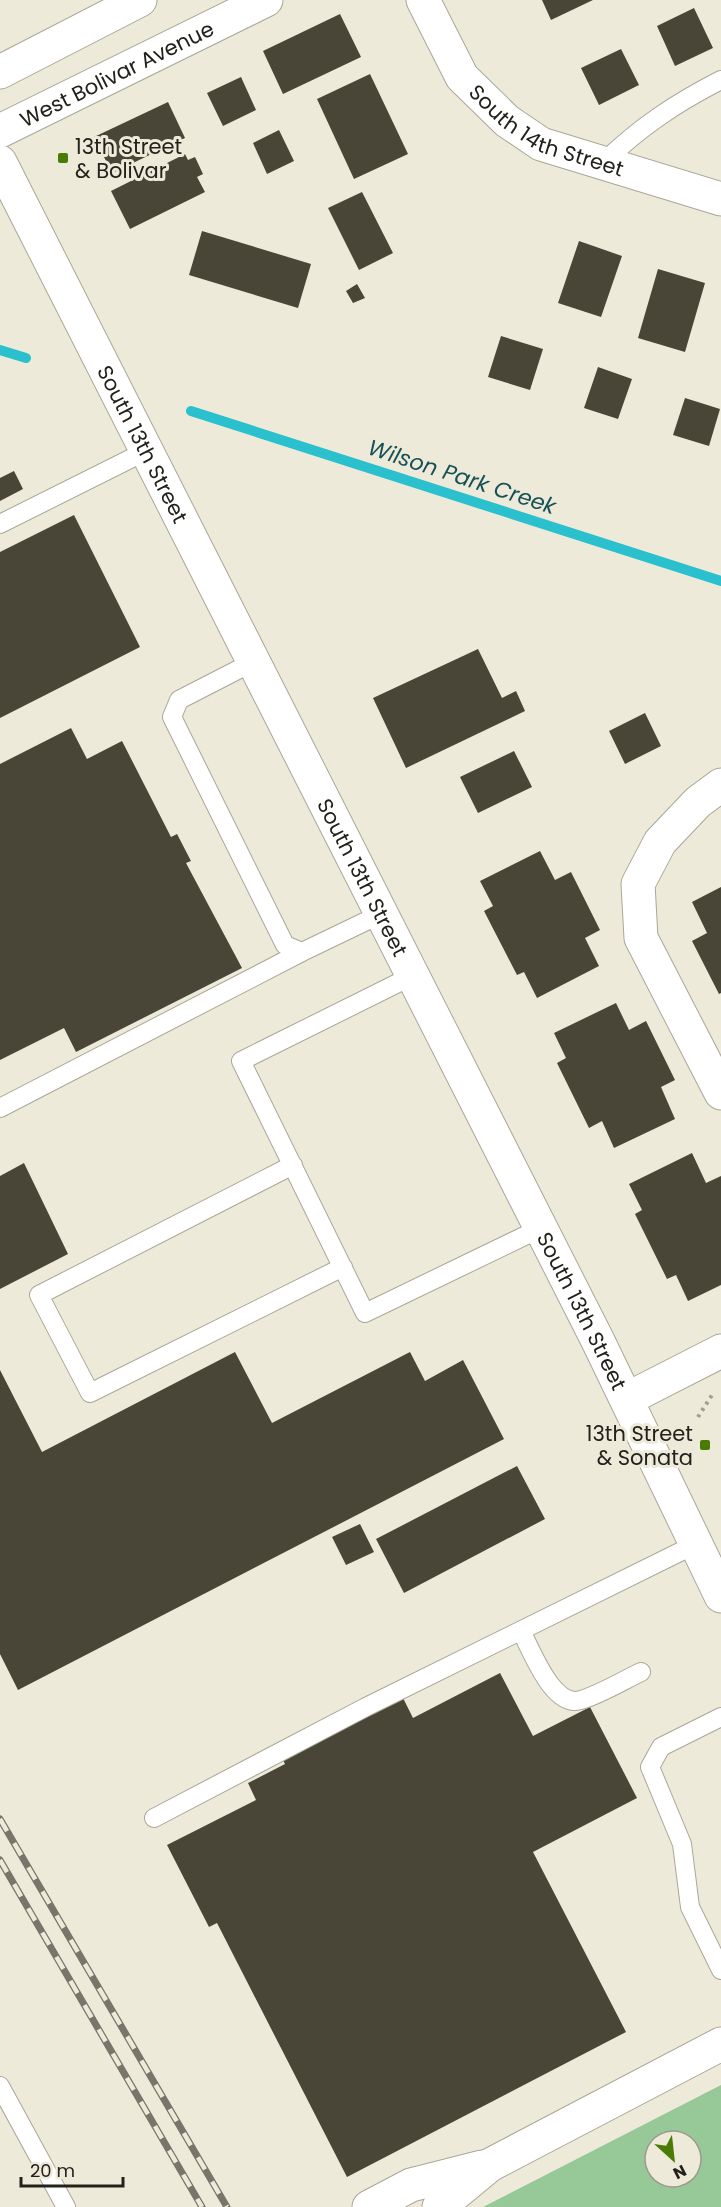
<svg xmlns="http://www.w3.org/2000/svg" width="721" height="2207" font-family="Poppins,sans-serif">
<rect width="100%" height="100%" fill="#eeead9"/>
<path fill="#97c897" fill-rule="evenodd" d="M721,2085v122h-238zM655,2141h36v36h-36z"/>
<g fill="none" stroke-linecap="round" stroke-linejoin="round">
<path stroke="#2ac0cd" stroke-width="10" d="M0,350l26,8
M191,411l530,170"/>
</g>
<path fill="#494537" d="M542,0h51l-42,20z
M694,8l19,40 -38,18 -18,-40z
M340,14l21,43 -78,37 -20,-43z
M621,49l18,36 -40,20 -18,-37z
M370,74l38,80 -54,25 -37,-80z
M241,77l15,33 -33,16 -16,-33z
M168,102l17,36 -73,35 -18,-36z
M279,130l15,31 -27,13 -14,-31z
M185,154l3,6 7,-3 8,17 -6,3 8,15 -75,37 -19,-38z
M362,192l31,61 -34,17 -31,-62z
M202,231l109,33 -13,44 -109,-33z
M579,241l43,15 -21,61 -43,-14z
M658,269l47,14 -20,69 -47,-14z
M357,284l8,14 -12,5 -7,-12z
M501,336l42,13 -13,41 -42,-13z
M598,367l34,12 -14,40 -34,-11z
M685,398l35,11 -11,37 -36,-11z
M14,471l9,18 -23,12v-23z
M74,515l66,132 -140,71v-166z
M478,649l24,49 14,-7 9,20 -119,57 -33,-70z
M645,713l16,33 -36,18 -16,-33z
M71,728l16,31 35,-18 49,96 6,-3 14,27 -5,2 56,105 -166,84 -12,-24 -64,32v-296z
M514,751l18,36 -54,26 -18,-36z
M540,851l15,29 16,-8 29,58 -15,8 14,28 -62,32 -13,-26 -7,3 -33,-64 9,-5 -13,-25z
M721,887v106l-2,1 -27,-53 15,-8 -15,-31z
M616,1003l13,27 17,-9 29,59 -14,7 14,32 -61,29 -12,-27 -13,7 -32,-65 9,-5 -12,-25z
M692,1153l14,30 15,-7v109l-33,16 -12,-26 -9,4 -32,-65 7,-4 -13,-26z
M24,1163l44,91 -68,35v-113z
M235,1352l37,71 138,-71 15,29 38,-21 41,79 -486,251 -18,-36v-284l42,82z
M517,1466l28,53 -141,74 -28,-54z
M360,1524l14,28 -28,13 -14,-28z
M500,1673l33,63 57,-29 47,91 -104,54 93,180 -279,145 -130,-254 -8,4 -42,-82 89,-45 -8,-17 37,-19 -3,-6 120,-62 11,22z"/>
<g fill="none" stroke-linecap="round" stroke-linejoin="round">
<g stroke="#aba697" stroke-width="20">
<path id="service" d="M604,162c36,-35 72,-59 117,-82
M0,524l146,-73
M253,662l-74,38 -7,17 113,228 17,7 79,-38
M412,976l-171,85 124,252 176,-85
M0,1108l302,-156
M293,1165l-254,130 51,98 253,-126
M521,1631c11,20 32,78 60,69 20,-6 41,-19 60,-28
M721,1717l-60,30 -11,20 32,77 8,63 31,63
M154,1818l212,-111 330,-163
M0,2086l66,121"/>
</g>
<g stroke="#aba697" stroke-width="35">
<g id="minor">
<path id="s1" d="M423,0l39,77 45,44 34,23 180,55"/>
<path d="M721,785l-23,17 -38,40 -22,42 3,54 80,155"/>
<path d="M627,1399l94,-48"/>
<path d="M369,2207l42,-22 71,-18"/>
<path d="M439,2207l51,-42 231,-121"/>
</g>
</g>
<g stroke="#aba697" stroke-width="35">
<g id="tertiary">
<path d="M0,72l140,-72"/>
<path id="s2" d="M0,131l266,-131"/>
<path id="s3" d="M0,162l598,1179 123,255"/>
</g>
</g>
<path stroke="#a29f92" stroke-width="4" stroke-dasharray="3 4.5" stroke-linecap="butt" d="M698,1417l14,-22"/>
<use href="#service" stroke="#fff" stroke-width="18"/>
<use href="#minor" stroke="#fff" stroke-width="33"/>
<use href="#tertiary" stroke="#fff" stroke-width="33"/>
<g stroke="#78756a" stroke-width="7">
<path id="rail" d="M0,1819l227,388
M0,1860l202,347"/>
</g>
<use href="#rail" stroke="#eeead9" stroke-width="4.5" stroke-dasharray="14" stroke-linecap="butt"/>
</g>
<g fill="#4a7b05" stroke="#eeead9" stroke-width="2">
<rect x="57" y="152" width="12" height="12" rx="3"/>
<rect x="699" y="1439" width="12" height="12" rx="3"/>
</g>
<g text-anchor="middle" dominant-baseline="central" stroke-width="6" stroke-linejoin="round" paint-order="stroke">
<g font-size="21" fill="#23211b" stroke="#eeead9">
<text stroke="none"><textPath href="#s2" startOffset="130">West Bolivar Avenue</textPath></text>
<text stroke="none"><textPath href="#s1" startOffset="189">South 14th Street</textPath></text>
<text stroke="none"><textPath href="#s3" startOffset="316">South 13th Street</textPath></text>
<text stroke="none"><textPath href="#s3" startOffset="802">South 13th Street</textPath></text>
<text stroke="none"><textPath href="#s3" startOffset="1288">South 13th Street</textPath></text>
</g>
<g font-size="21" fill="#23211b" stroke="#eeead9" text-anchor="start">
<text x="75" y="146">13th Street<tspan x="75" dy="24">&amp; Bolivar</tspan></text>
<text x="693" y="1433" text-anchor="end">13th Street<tspan x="693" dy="24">&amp; Sonata</tspan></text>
</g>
<g font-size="22" font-style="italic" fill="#165157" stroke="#eeead9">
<text transform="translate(462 477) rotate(18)">Wilson Park Creek</text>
</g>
</g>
<g transform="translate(673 2159) rotate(153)"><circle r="28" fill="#eeead9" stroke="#9d9a8d" stroke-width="1.5"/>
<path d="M0-4.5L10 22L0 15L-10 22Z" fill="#4a7b05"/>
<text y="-9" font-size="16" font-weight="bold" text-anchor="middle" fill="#23211b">N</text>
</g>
<path d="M21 2177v9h102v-9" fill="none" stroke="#23211b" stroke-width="3"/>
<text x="30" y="2177" font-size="18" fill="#23211b" stroke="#eeead9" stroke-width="4.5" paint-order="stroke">20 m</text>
</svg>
